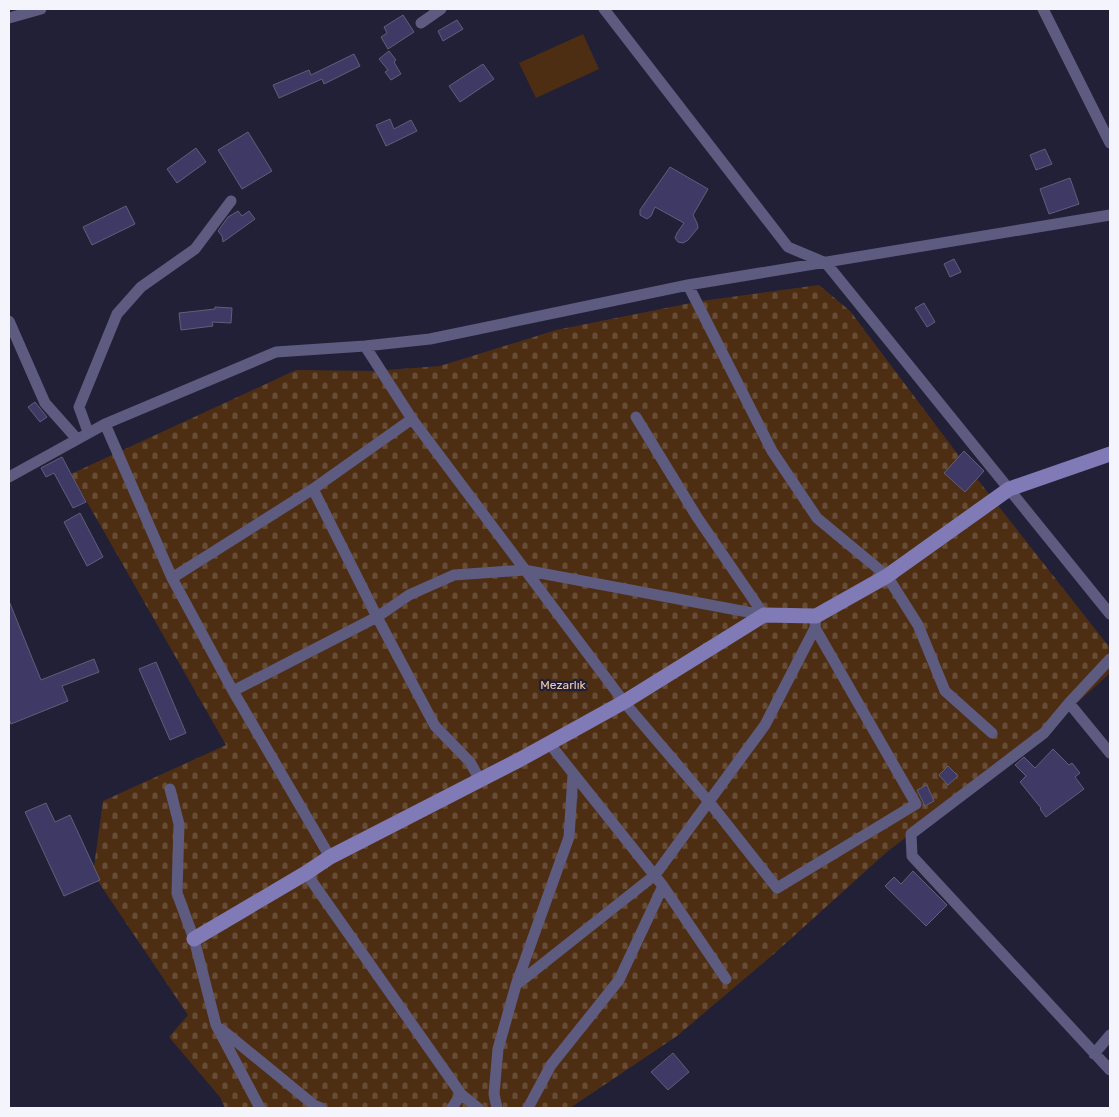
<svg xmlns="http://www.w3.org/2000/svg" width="1119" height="1117" font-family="Rubik,sans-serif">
<defs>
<pattern id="cemetery-stones" width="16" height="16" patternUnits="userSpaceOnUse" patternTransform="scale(1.25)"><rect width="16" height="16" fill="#4e2e13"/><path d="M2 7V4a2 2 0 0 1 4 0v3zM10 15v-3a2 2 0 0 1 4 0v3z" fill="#684d36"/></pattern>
</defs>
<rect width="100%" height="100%" fill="#222036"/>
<path fill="url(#cemetery-stones)" d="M819,285l31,26 109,145 151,192v25l-66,60 -156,118 -113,102 -98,83 -107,72h-345l-5,-11 -51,-60 19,-22 -95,-141 10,-73 123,-56 -155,-271 225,-104 78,1 66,-5 116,-36 145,-29z"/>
<path fill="#4e2e13" d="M583,34l16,35 -63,29 -17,-35z"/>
<path fill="#3e3965" stroke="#605e78" d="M403,15l11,17 -26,17 -7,-12 6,-4 -3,-6z
M457,20l6,9 -20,12 -5,-10z
M389,51l7,9 -2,2 7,12 -10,6 -6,-8 3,-2 -9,-11z
M354,54l6,12 -36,18 -2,-5 -43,19 -6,-13 36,-15 2,5z
M483,64l11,15 -34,23 -11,-16z
M390,119l4,10 17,-9 6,11 -31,15 -10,-21z
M248,132l24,39 -30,18 -24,-39z
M196,148l10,14 -29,21 -10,-14z
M1045,149l7,15 -16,6 -6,-15z
M670,167l38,22 -15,26 4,8 1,5 -10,12 -5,3 -5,-1 -3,-4 2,-5 7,-10 -29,-16 -4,9 -4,3 -7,-4v-5z
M1070,178l9,26 -30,10 -9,-25z
M126,206l9,18 -43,21 -9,-18z
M238,211l4,5 7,-5 6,8 -32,23 -1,-6 -4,-5 10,-14z
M954,259l7,13 -11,5 -6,-13z
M924,303l11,19 -8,5 -12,-19z
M215,307l17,1 -1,15 -19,-1 1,4 -32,4 -2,-17 36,-4z
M35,402l12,15 -7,5 -12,-15z
M964,451l20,20 -19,21 -21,-19z
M62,457l24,45 -13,6 -19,-35 -8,4 -5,-9z
M80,513l23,44 -16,9 -23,-44z
M9,601l32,79 53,-21 5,13 -37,14 6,15 -57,23 -2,-5z
M156,662l30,71 -16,7 -31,-71z
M1053,749l16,16 3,-2 8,10 -5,4 9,12 -38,28 -6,-8 1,-1 -21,-26 6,-6 -11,-11 9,-8 11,11z
M948,766l10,10 -10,9 -9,-10z
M927,785l7,16 -9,5 -8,-16z
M46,803l9,19 15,-7 30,65 -36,16 -39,-84z
M913,871l34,34 -21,21 -41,-40 9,-9 7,7z
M673,1053l16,19 -21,18 -17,-18z"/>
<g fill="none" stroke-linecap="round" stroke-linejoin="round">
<path stroke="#5e5b81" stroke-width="11" d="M604,9l184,238 38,16 284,351
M1043,9l67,134
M9,18l32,-9
M421,23l20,-14
M688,285l84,166 45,67 70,58 31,49 27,66 47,42
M9,321l36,82 32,36
M365,346l47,73 212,283 86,101 67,85 139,-84 -101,-176 1,-12
M636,417l61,100 67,98
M105,424l67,154 61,113 97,166
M88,432l-9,-25 38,-93 24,-27 54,-38 36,-48
M9,477l96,-53 171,-72 89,-6 65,-7 258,-54 422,-70
M313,489l64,128 58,109 35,36 10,18
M172,578l141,-89 99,-70
M1110,659l-41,44 -25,30 -133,101 1,22 198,214
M233,691l144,-74 32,-22 45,-20 70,-5 240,45
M1069,703l41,50
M549,743l114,143 63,93
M170,789l9,35 -2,69 17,46 22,86 44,83
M306,873l155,221 17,14
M516,985l139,-110 110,-150 50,-97
M221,1029l93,76 7,3
M1094,1054l16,-19
M452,1108l9,-14
M497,1108l-3,-14 4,-45 18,-64 53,-148 4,-62
M528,1108l23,-43 68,-85 44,-94"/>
<path stroke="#807ab7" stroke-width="15" d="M194,939l112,-66 24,-16 189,-97 105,-58 140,-87 52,1 71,-40 122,-87 101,-35"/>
</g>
<g text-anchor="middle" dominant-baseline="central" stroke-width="4.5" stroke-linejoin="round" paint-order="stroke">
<g font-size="12" fill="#f6ccae" stroke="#222036">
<text x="563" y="685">Mezarlık</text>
</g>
</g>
<rect width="1119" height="1117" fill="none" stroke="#f4f4fd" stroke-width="20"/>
</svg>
